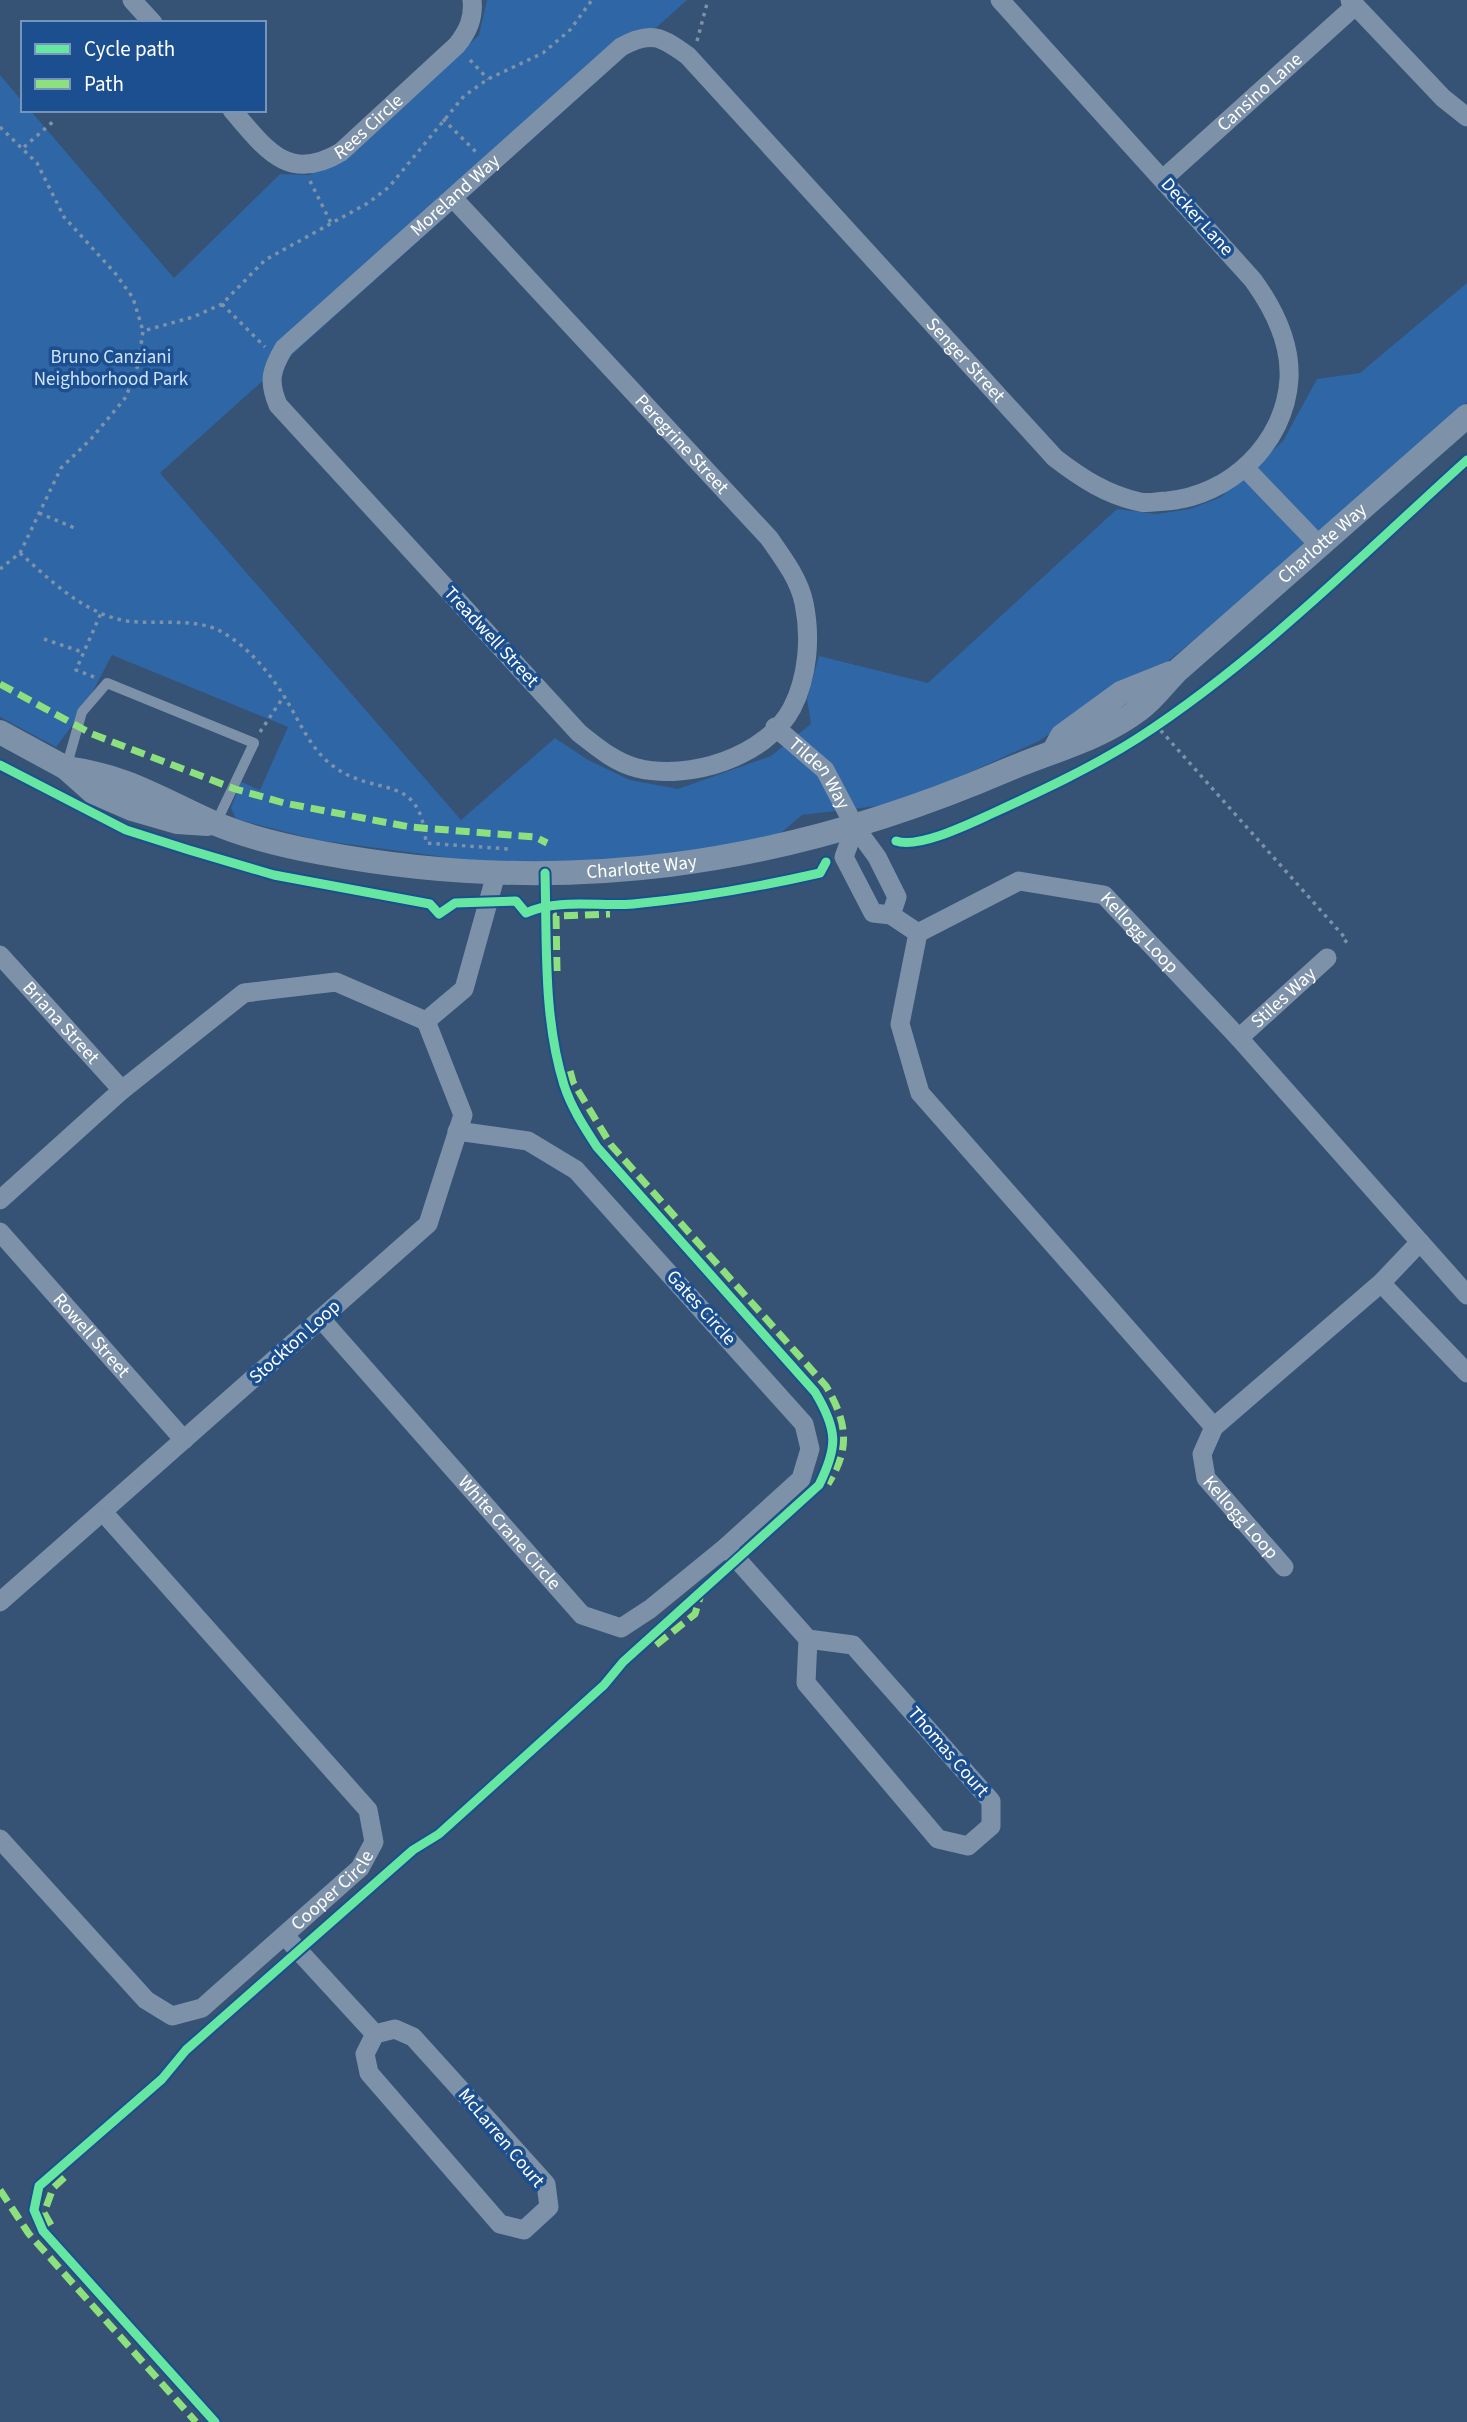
<svg xmlns="http://www.w3.org/2000/svg" width="1467" height="2422" font-family="'Source Sans 3',sans-serif">
<rect width="100%" height="100%" fill="#365274"/>
<path fill="#2f66a5" d="M487,0h200l-527,473 301,347 94,-82 33,22 42,20 48,9 93,-33 40,-32 -4,-25 12,-43 109,27 189,-174 40,5 33,-5 31,-12 62,-56 34,-62 43,-6 107,-90v119l-197,177 -103,83 -79,46 -49,33 -137,62 -100,12 -27,23 -167,25 -127,-1 -164,-22 -81,-21 -5,-11 10,-26 19,8 28,-63 -176,-72 -30,57 -26,35 -56,-30v-642l23,27v8h7l144,168 106,-104 29,1 38,-17 132,-123z"/>
<g fill="none" stroke-linecap="round" stroke-linejoin="round">
<path stroke="#7d92a8" stroke-width="3.5" stroke-dasharray="3.5 5" stroke-linecap="butt" d="M697,41l11,-41
M470,60l18,19
M443,119l33,33
M0,127l37,36 27,54 51,56 18,25 10,33
M24,147l31,-27
M310,181l21,42
M222,304l43,43
M39,513l38,16
M20,553c30,27 64,61 107,68 29,4 69,-4 95,11 26,15 46,39 62,64 15,24 26,53 49,70 44,33 87,4 93,77l82,6
M0,569l20,-16 41,-85 30,-29 35,-42 12,-32 5,-34 50,-14 29,-13 43,-44 103,-57 21,-16 75,-91 24,-17 55,-26 27,-23 22,-30
M44,639l38,13
M94,677l-18,-7 25,-57
M1155,724l192,216 -5,5
M260,732l24,-36"/>
<path stroke="#7d92a8" stroke-width="10" d="M66,768l16,-56 25,-29 147,60 -38,80"/>
<g stroke="#7d92a8" stroke-width="19">
<path d="M132,0l21,23"/>
<path d="M1350,0l93,98 24,19"/>
<path id="s1" d="M232,110c33,38 56,74 109,42l116,-107c11,-14 17,-27 15,-45"/>
<path id="s2" d="M1163,179l192,-173"/>
<path id="s3" d="M453,198l316,340c14,20 30,41 35,65 7,34 4,74 -12,105 -26,49 -103,73 -155,60 -23,-6 -40,-21 -58,-35l-301,-328c-10,-24 -7,-35 6,-57l337,-301c30,-17 41,-10 67,9l367,402c26,20 52,37 85,44 8,2 18,-1 27,-1 62,-5 118,-57 122,-122 2,-37 -15,-70 -36,-99l-253,-280"/>
<path d="M1245,468l75,78"/>
<path id="s4" d="M775,727l50,43 30,57 22,30 20,40 -6,18"/>
<path d="M855,827l-11,30 29,56 18,2 27,18"/>
<path id="s5" d="M0,955l122,135"/>
<path d="M426,1021l38,-32 32,-115"/>
<path id="s6" d="M1239,1038l88,-80"/>
<path d="M0,1200l122,-110 122,-97 92,-11 90,39 37,94 -35,109 -428,378"/>
<path id="s7" d="M0,1232l184,208"/>
<path d="M1420,1242l47,53"/>
<path d="M1381,1283l86,90"/>
<path id="s8" d="M321,1319l261,296 39,13 29,-19 76,-62 75,-68 9,-30 -6,-25 -228,-254 -48,-29 -71,-10"/>
<path id="s9" d="M1214,1427l-294,-334 -20,-69 18,-91 101,-52 85,14 135,143 181,204 -39,41 -167,144 -12,27 4,24 78,89"/>
<path d="M726,1547l82,92 -2,44 132,156 30,7 23,-20v-25l-138,-156 -45,-6"/>
<path id="s10" d="M0,1839l146,161 26,16 30,-8 158,-140 14,-26 -6,-32 -265,-298"/>
<path d="M285,1936l90,98 -10,20 4,19 131,151 24,6 25,-23 -3,-23 -133,-147 -18,-8 -20,5"/>
</g>
<g stroke="#7d92a8" stroke-width="24">
<path d="M0,732l66,36 27,24 39,17 45,13 31,2"/>
<path d="M1056,747l6,-11 59,-43 50,-20"/>
<path id="s11" d="M66,768c61,8 94,31 148,55 30,13 76,24 108,30 241,45 460,14 685,-83 45,-19 94,-31 133,-61 14,-10 25,-26 37,-38l290,-255"/>
</g>
<path stroke="#8de07e" stroke-width="7" stroke-dasharray="14 7" stroke-linecap="butt" d="M0,684l92,50 143,55 49,14 126,24 125,10 12,6
M557,971l-1,-55 54,-2
M570,1071l3,11 38,63 215,241c21,36 25,62 2,98
M656,1645l39,-31 6,-20
M0,2190l29,44 167,188
M51,2225l-7,-12 9,-25 12,-11"/>
<g stroke="#1b4f8f" stroke-width="13">
<path id="cycleway" d="M0,765l126,65 63,20 85,25 156,29 9,10 16,-11 61,-2 10,12c31,-15 74,-6 107,-9 63,-6 125,-17 187,-31l6,-11
M896,841c22,8 73,-17 95,-27 50,-23 100,-46 147,-76 120,-78 223,-182 329,-278
M215,2422l-172,-191 -9,-21 5,-24 123,-107 24,-29 227,-200 26,-16 165,-149 19,-23 196,-177c19,-38 19,-55 -4,-93l-218,-245c-13,-20 -26,-40 -33,-62 -21,-67 -17,-142 -19,-212"/>
</g>
<use href="#cycleway" stroke="#66e7a1" stroke-width="9"/>
</g>
<g text-anchor="middle" dominant-baseline="central" stroke-width="7" stroke-linejoin="round" paint-order="stroke">
<g font-size="19" fill="#fff" stroke="#1b4f8f">
<text stroke="none"><textPath href="#s2" startOffset="130">Cansino Lane</textPath></text>
<text stroke="none"><textPath href="#s1" startOffset="170">Rees Circle</textPath></text>
<text stroke="none"><textPath href="#s3" startOffset="1626">Moreland Way</textPath></text>
<text transform="translate(1197 217) rotate(48)">Decker Lane</text>
<text stroke="none"><textPath href="#s3" startOffset="2334">Senger Street</textPath></text>
<text stroke="none"><textPath href="#s3" startOffset="336">Peregrine Street</textPath></text>
<text stroke="none"><textPath href="#s11" startOffset="1365">Charlotte Way</textPath></text>
<text transform="translate(491 637) rotate(47)">Treadwell Street</text>
<text stroke="none"><textPath href="#s4" startOffset="65">Tilden Way</textPath></text>
<text stroke="none"><textPath href="#s11" startOffset="592">Charlotte Way</textPath></text>
<text stroke="none"><textPath href="#s9" startOffset="861">Kellogg Loop</textPath></text>
<text stroke="none"><textPath href="#s6" startOffset="60">Stiles Way</textPath></text>
<text stroke="none"><textPath href="#s5" startOffset="91">Briana Street</textPath></text>
<text transform="translate(701 1308) rotate(48)">Gates Circle</text>
<text stroke="none"><textPath href="#s7" startOffset="138">Rowell Street</textPath></text>
<text transform="translate(295 1342) rotate(-42)">Stockton Loop</text>
<text stroke="none"><textPath href="#s9" startOffset="1662">Kellogg Loop</textPath></text>
<text stroke="none"><textPath href="#s8" startOffset="285">White Crane Circle</textPath></text>
<text transform="translate(948 1752) rotate(49)">Thomas Court</text>
<text stroke="none"><textPath href="#s10" startOffset="455">Cooper Circle</textPath></text>
<text transform="translate(501 2138) rotate(50)">McLarren Court</text>
</g>
<g font-size="19" fill="#cfe3fa" stroke="#1b4f8f">
<text x="111" y="357">Bruno Canziani<tspan x="111" dy="22">Neighborhood Park</tspan></text>
</g>
</g>
<rect x="21" y="21" width="245" height="91" fill="#1b4f8f" stroke="#7695bc" stroke-width="2"/>
<rect x="35" y="44" width="35" height="10" fill="#66e7a1" stroke="#7695bc" stroke-width="2"/>
<text x="84" y="56" font-size="21" fill="#ffffff">Cycle path</text>
<rect x="35" y="79" width="35" height="10" fill="#8de07e" stroke="#7695bc" stroke-width="2"/>
<text x="84" y="91" font-size="21" fill="#ffffff">Path</text>
</svg>
